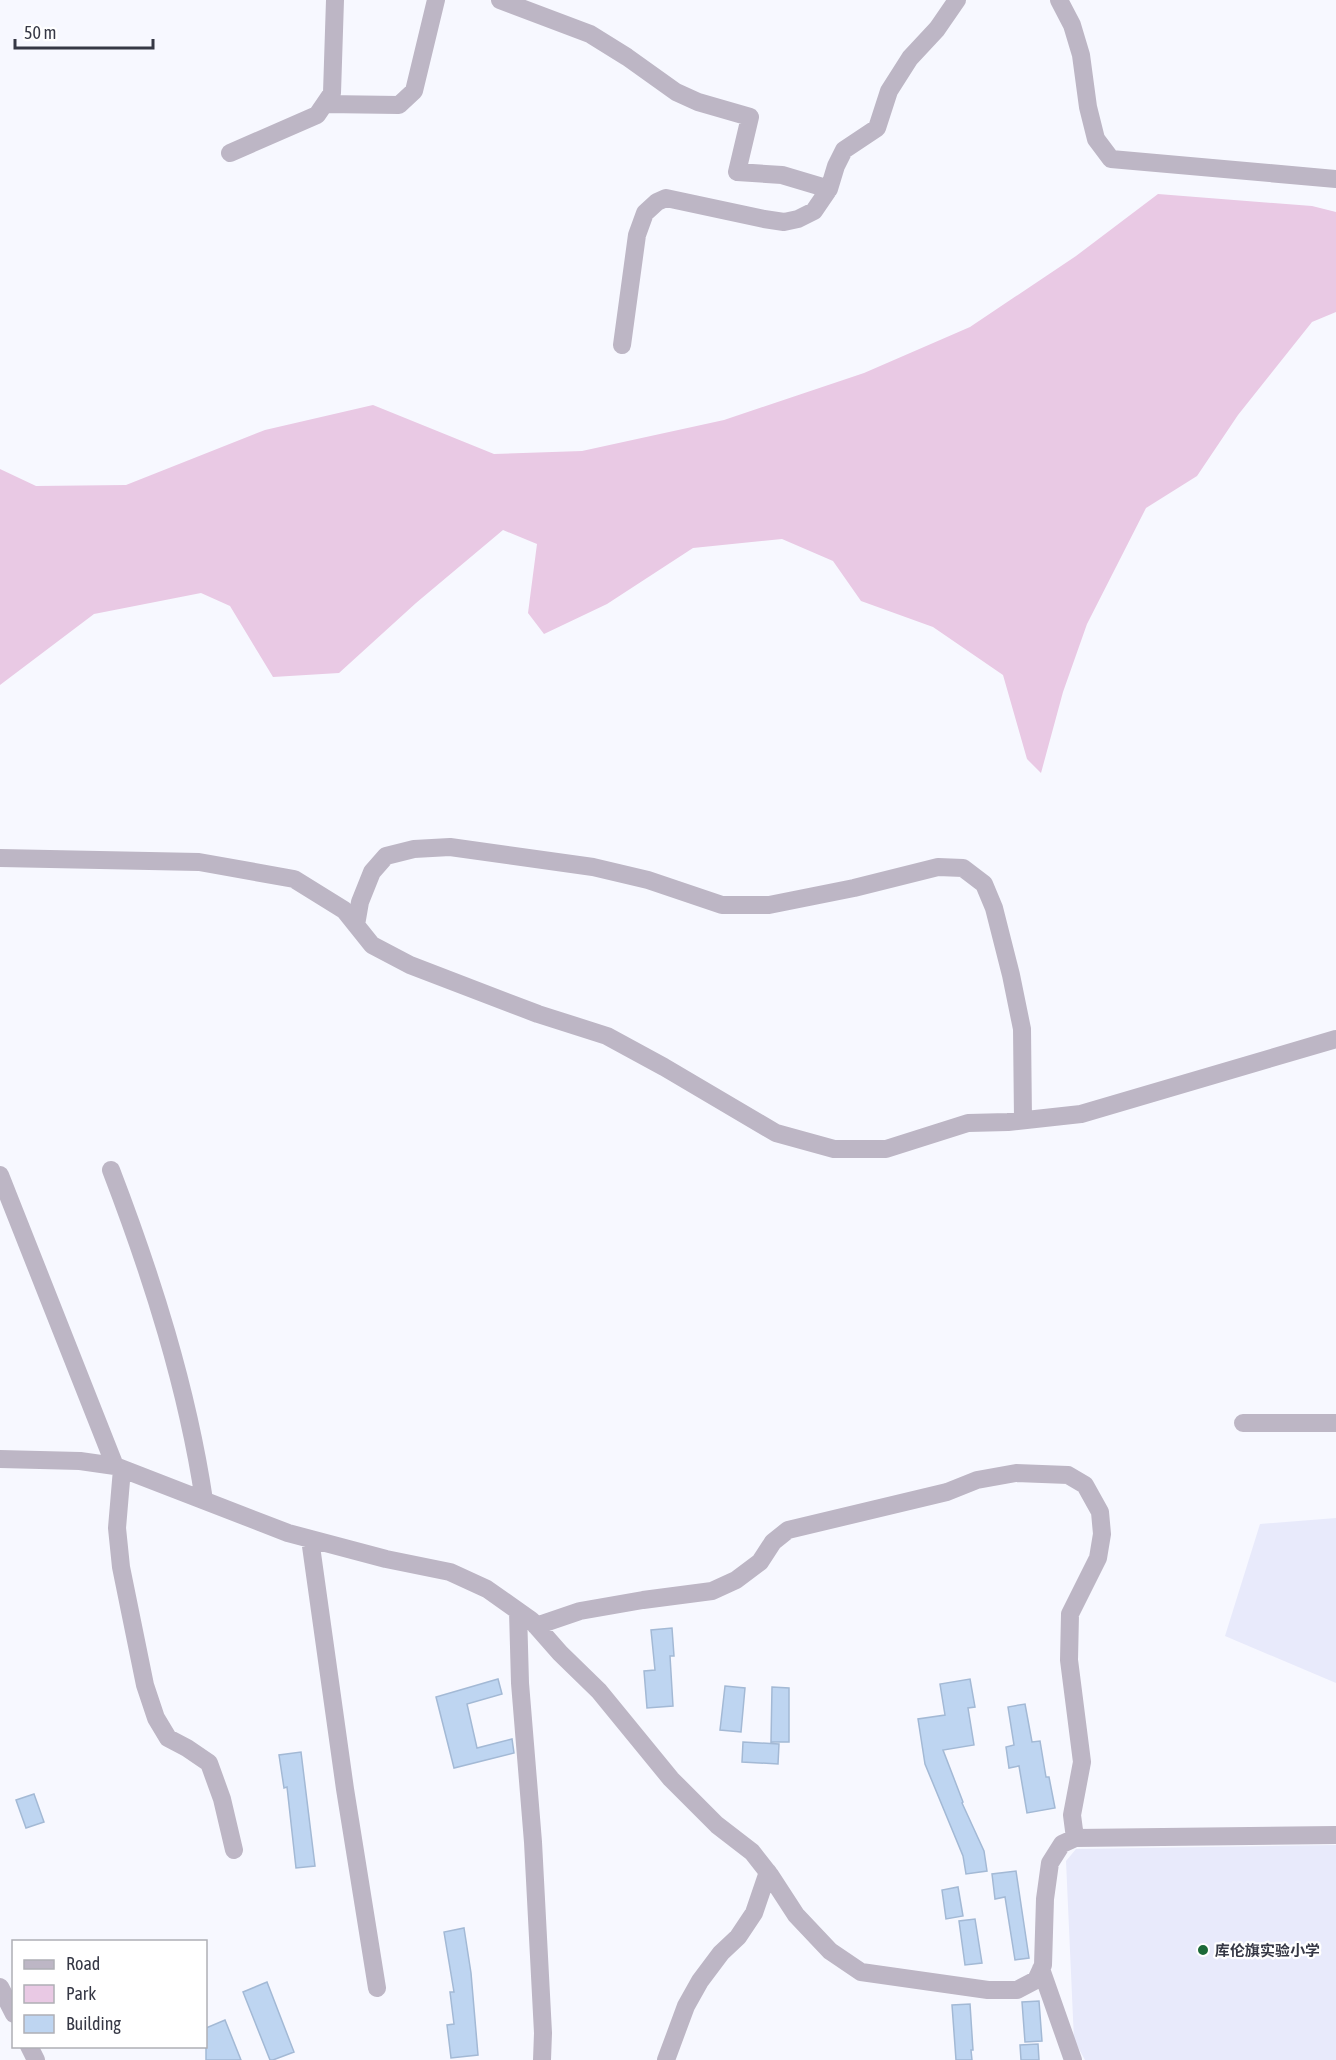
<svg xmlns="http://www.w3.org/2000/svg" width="1336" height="2060" font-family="'Asap Condensed','Noto Sans SC',sans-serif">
<rect width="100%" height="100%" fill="#f7f8ff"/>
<path fill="#e8eafb" d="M1336,1518v165l-111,-47 35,-112z
M1336,1845v215h-251l-11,-20 -8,-179 10,-12z"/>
<path fill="#e9c9e4" d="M1158,194l154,12 24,6v100l-24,10 -74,93 -41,61 -51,32 -59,116 -24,68 -22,81 -14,-14 -24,-84 -70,-48 -72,-26 -28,-40 -51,-22 -89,9 -86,56 -63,30 -16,-21 9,-69 -34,-14 -87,73 -77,70 -66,4 -43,-71 -29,-13 -107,21 -94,71v-216l36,17 90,-1 139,-55 108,-25 121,49 88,-3 142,-31 140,-47 106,-46 106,-71z"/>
<path fill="#bed5f1" stroke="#a3b9d5" stroke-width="1.5" d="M672,1628l2,28h-4l3,50 -26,2 -3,-37 11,-1 -4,-40z
M498,1679l4,15 -35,10 10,44 35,-9 2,14 -60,15 -18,-71z
M970,1679l5,28 -7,1 6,37 -31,5 20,52 -1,1 22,48 3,20 -21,3 -3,-18 -38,-92 -7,-45 27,-4 -5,-31z
M725,1686l20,2 -4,44 -21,-2z
M772,1687l17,1v54h-18z
M1025,1704l7,38 8,-1 6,36h3l6,31 -28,5 -8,-47 -10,2 -3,-21 8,-2 -6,-38z
M743,1742l36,2 -1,20 -36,-2z
M301,1752l14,114 -19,2 -9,-81 -3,1 -5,-33z
M34,1794l10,28 -18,6 -10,-28z
M1016,1871l13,87 -14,2 -10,-63 -10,2 -3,-25z
M958,1887l5,29 -17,3 -4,-29z
M975,1919l7,44 -17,2 -6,-44z
M464,1928l7,45 7,82 -27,3 -4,-33 7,-1 -4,-32h4l-10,-60z
M267,1982l27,70 -21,8h-3l-27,-68z
M1039,2001l3,40 -17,1 -3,-40z
M970,2004l3,46h-2l1,10h-16l-4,-55z
M225,2020l16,40h-35v-32z
M1038,2044l1,16h-18l-1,-15z"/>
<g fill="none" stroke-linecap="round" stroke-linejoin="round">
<path stroke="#bdb6c5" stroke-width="18" d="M500,0l90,34 37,23 49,35 22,10 52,15 -13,55 45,3 47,14
M1059,0l13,25 9,30 7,52 8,32 15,20 225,20
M325,104l74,1 15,-14 22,-91
M230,153l87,-38 15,-22 3,-93
M622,345l15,-110 8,-22 12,-11 9,-4 98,21 20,3 14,-3 16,-8 15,-22 7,-23 8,-16 33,-22 12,-37 21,-33 27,-29 20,-29
M0,858l199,4 95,17 50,31 28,35 38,20 128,49 69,22 57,31 112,66 58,16h52l82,-26 40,-1 73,-8 255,-75
M356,925l4,-23 12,-30 14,-16 28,-7 36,-2 143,20 55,13 74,25h47l85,-17 84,-21 25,1 21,16 10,24 17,67 11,54 1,91
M111,1170c41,107 76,217 93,330
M0,1175l115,291
M1243,1423h93
M0,1459l80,2 35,5 173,67 98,26 64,13 37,17 44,31 29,33 39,38 72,88 46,46 35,27 18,23 26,40 34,36 31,21 127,18h29l19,-10 7,-15 2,-66 5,-36 12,-19 13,-6 261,-3
M122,1469l-5,59 4,39 24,118 11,33 12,20 19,10 22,15 13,36 12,51
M310,1539l35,250 32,199
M518,1611l2,72 13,159 10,191 -1,27
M536,1626l44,-15 63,-11 69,-9 24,-11 24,-18 13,-20 15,-12 159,-38 30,-12 39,-7 52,2 17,10 15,27 2,22 -4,24 -28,56 -1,46 13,102 -10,53 3,23
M1041,1969l32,91
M0,1987l14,27
M29,2046l7,14
M666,2060l20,-54 14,-25 21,-28 17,-16 16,-24 14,-41"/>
</g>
<circle fill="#1c6938" stroke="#fff" stroke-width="2" cx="1203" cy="1950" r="6"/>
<g text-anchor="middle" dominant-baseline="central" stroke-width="4.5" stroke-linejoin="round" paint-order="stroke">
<g font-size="15" font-weight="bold" fill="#363845" stroke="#fff" text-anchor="start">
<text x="1215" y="1950">库伦旗实验小学</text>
</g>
</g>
<rect x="12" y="1940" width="195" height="108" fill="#ffffff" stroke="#afafb5" stroke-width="1.5"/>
<rect x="24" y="1960" width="30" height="9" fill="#bdb6c5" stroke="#afafb5" stroke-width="1.5"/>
<text x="66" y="1970" font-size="18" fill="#363845">Road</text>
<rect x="24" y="1985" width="30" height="18" fill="#e9c9e4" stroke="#afafb5" stroke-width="1.5"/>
<text x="66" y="2000" font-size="18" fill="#363845">Park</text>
<rect x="24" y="2015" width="30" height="18" fill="#bed5f1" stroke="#afafb5" stroke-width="1.5"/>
<text x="66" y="2030" font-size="18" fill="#363845">Building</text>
<path d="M15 39v9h138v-9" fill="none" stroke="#363845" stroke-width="3"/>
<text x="24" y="39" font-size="18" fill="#363845" stroke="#ffffff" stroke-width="4.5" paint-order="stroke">50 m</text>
</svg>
